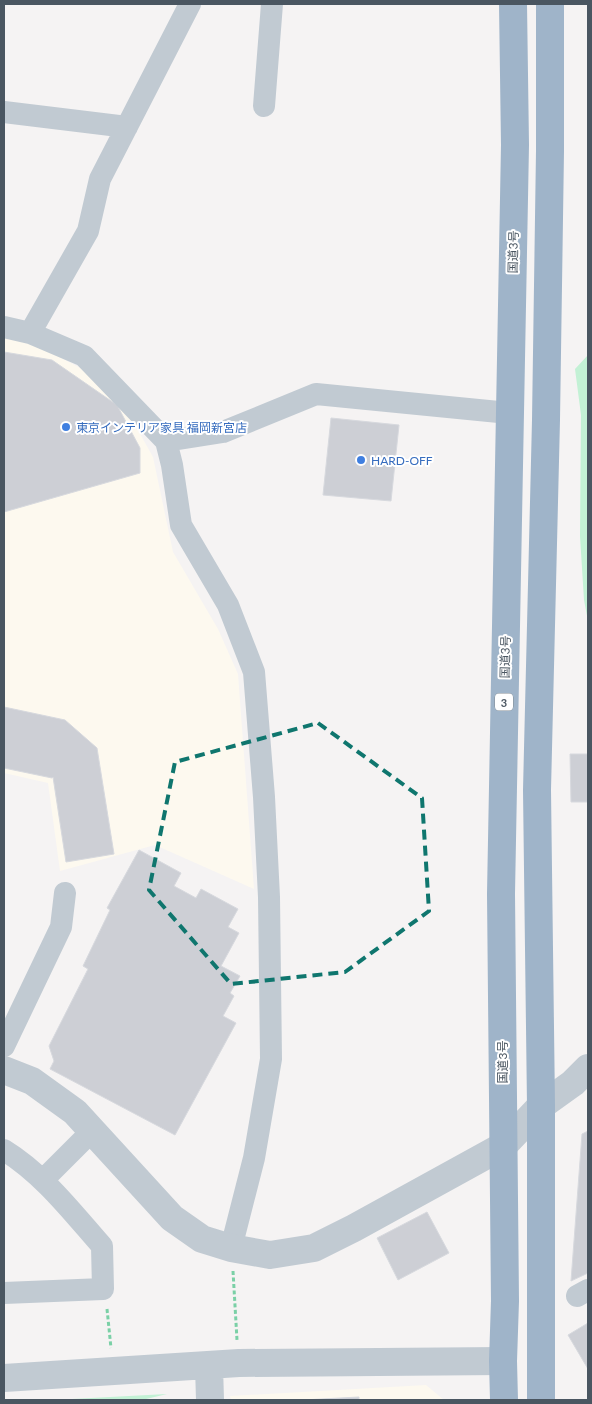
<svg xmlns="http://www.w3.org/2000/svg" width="592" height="1404" font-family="Lato,'Noto Sans JP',sans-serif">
<rect width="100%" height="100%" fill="#f5f3f3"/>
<path fill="#fdf9ef" d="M4,335l28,8 54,28 40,38 27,48 20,95 45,77 20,45 16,215 -99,-44 -95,26 -12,-88 -44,-10z
M426,1385l18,15h-213l-1,-4z"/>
<path fill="#c3f1d5" d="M588,355v266l-4,-21 -4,-64 1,-121 -6,-46z
M167,1394l-25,6h-89z"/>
<path fill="#cdcfd5" stroke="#d7d9de" d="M4,352l48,8 65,45 23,43v25l-136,39z
M331,418l68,7 -8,76 -68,-6z
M4,707l61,13 32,28 17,106 -48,8 -13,-85 -1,1 -48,-10z
M570,754h18v48h-17z
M139,850l42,23 -7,13 22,12 5,-9 37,20 -10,18 11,6 -18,33 19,10 -10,17 4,3 -11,20 13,7 -61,112 -125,-66 4,-8 -5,-15 39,-77 -5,-3 27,-56 -3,-2z
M588,1131v142l-17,8 11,-147z
M427,1212l22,41 -51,27 -21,-42z
M588,1323v46l-20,-34z
M359,1397v3h-56z"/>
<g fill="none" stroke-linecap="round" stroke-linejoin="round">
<path stroke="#7ad0a6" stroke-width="3" stroke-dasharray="4 2.5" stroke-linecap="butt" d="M233,1271l4,69
M107,1309l4,39"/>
<path stroke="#c1cad2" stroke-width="22" d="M264,106l8,-102
M4,112l123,15
M4,327l26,6 54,23 82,85 6,24 9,60 47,80 26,67 10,125 5,100 2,162 -17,99 -23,90
M30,333l58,-102 12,-52 90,-175
M166,441l57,-9 93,-38 193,19
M4,1046l57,-119 4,-34
M4,1150c39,24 68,62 98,96l1,43 -99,4
M43,1180l50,-50
M577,1296l11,-6"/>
<path stroke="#c1cad2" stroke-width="28" d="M4,1070l28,11 43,31 97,106 30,21 29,9 39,7 44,-7 40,-20 149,-82 38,-40 32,-23 15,-15
M209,1366l1,34
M4,1378l235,-15 264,-2"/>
<path stroke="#9fb4c9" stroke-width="28" d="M504,1400l-1,-39 2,-60 -4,-407 14,-749 -2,-141
M541,1400v-294l-4,-316 9,-370 4,-269v-147"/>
</g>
<path fill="none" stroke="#0f766e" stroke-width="4" stroke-dasharray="10 6" stroke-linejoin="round" d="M318,723l104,75 7,113 -84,61 -114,12 -82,-94 26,-128z"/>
<g fill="#3f7fe0" stroke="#fff" stroke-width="2">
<circle cx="66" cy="427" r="5"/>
<circle cx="361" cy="460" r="5"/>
</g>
<g text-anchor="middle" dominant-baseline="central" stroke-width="4" stroke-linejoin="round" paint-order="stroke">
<rect fill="#fff" stroke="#808990" stroke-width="1" x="495" y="693.5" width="18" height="17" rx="4"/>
<g font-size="11" font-weight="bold" fill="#4a5661">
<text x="504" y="702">3</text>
</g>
<g font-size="12" fill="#4a5661" stroke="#fff">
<text transform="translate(513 252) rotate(-89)">国道3号</text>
<text transform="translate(505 657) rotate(-89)">国道3号</text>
<text transform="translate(502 1062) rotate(-90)">国道3号</text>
</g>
<g font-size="12" fill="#366cbe" stroke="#fff" text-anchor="start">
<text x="76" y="427">東京インテリア家具 福岡新宮店</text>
<text x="371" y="460">HARD-OFF</text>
</g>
</g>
<rect width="592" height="1404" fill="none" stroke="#4a5661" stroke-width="10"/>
</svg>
